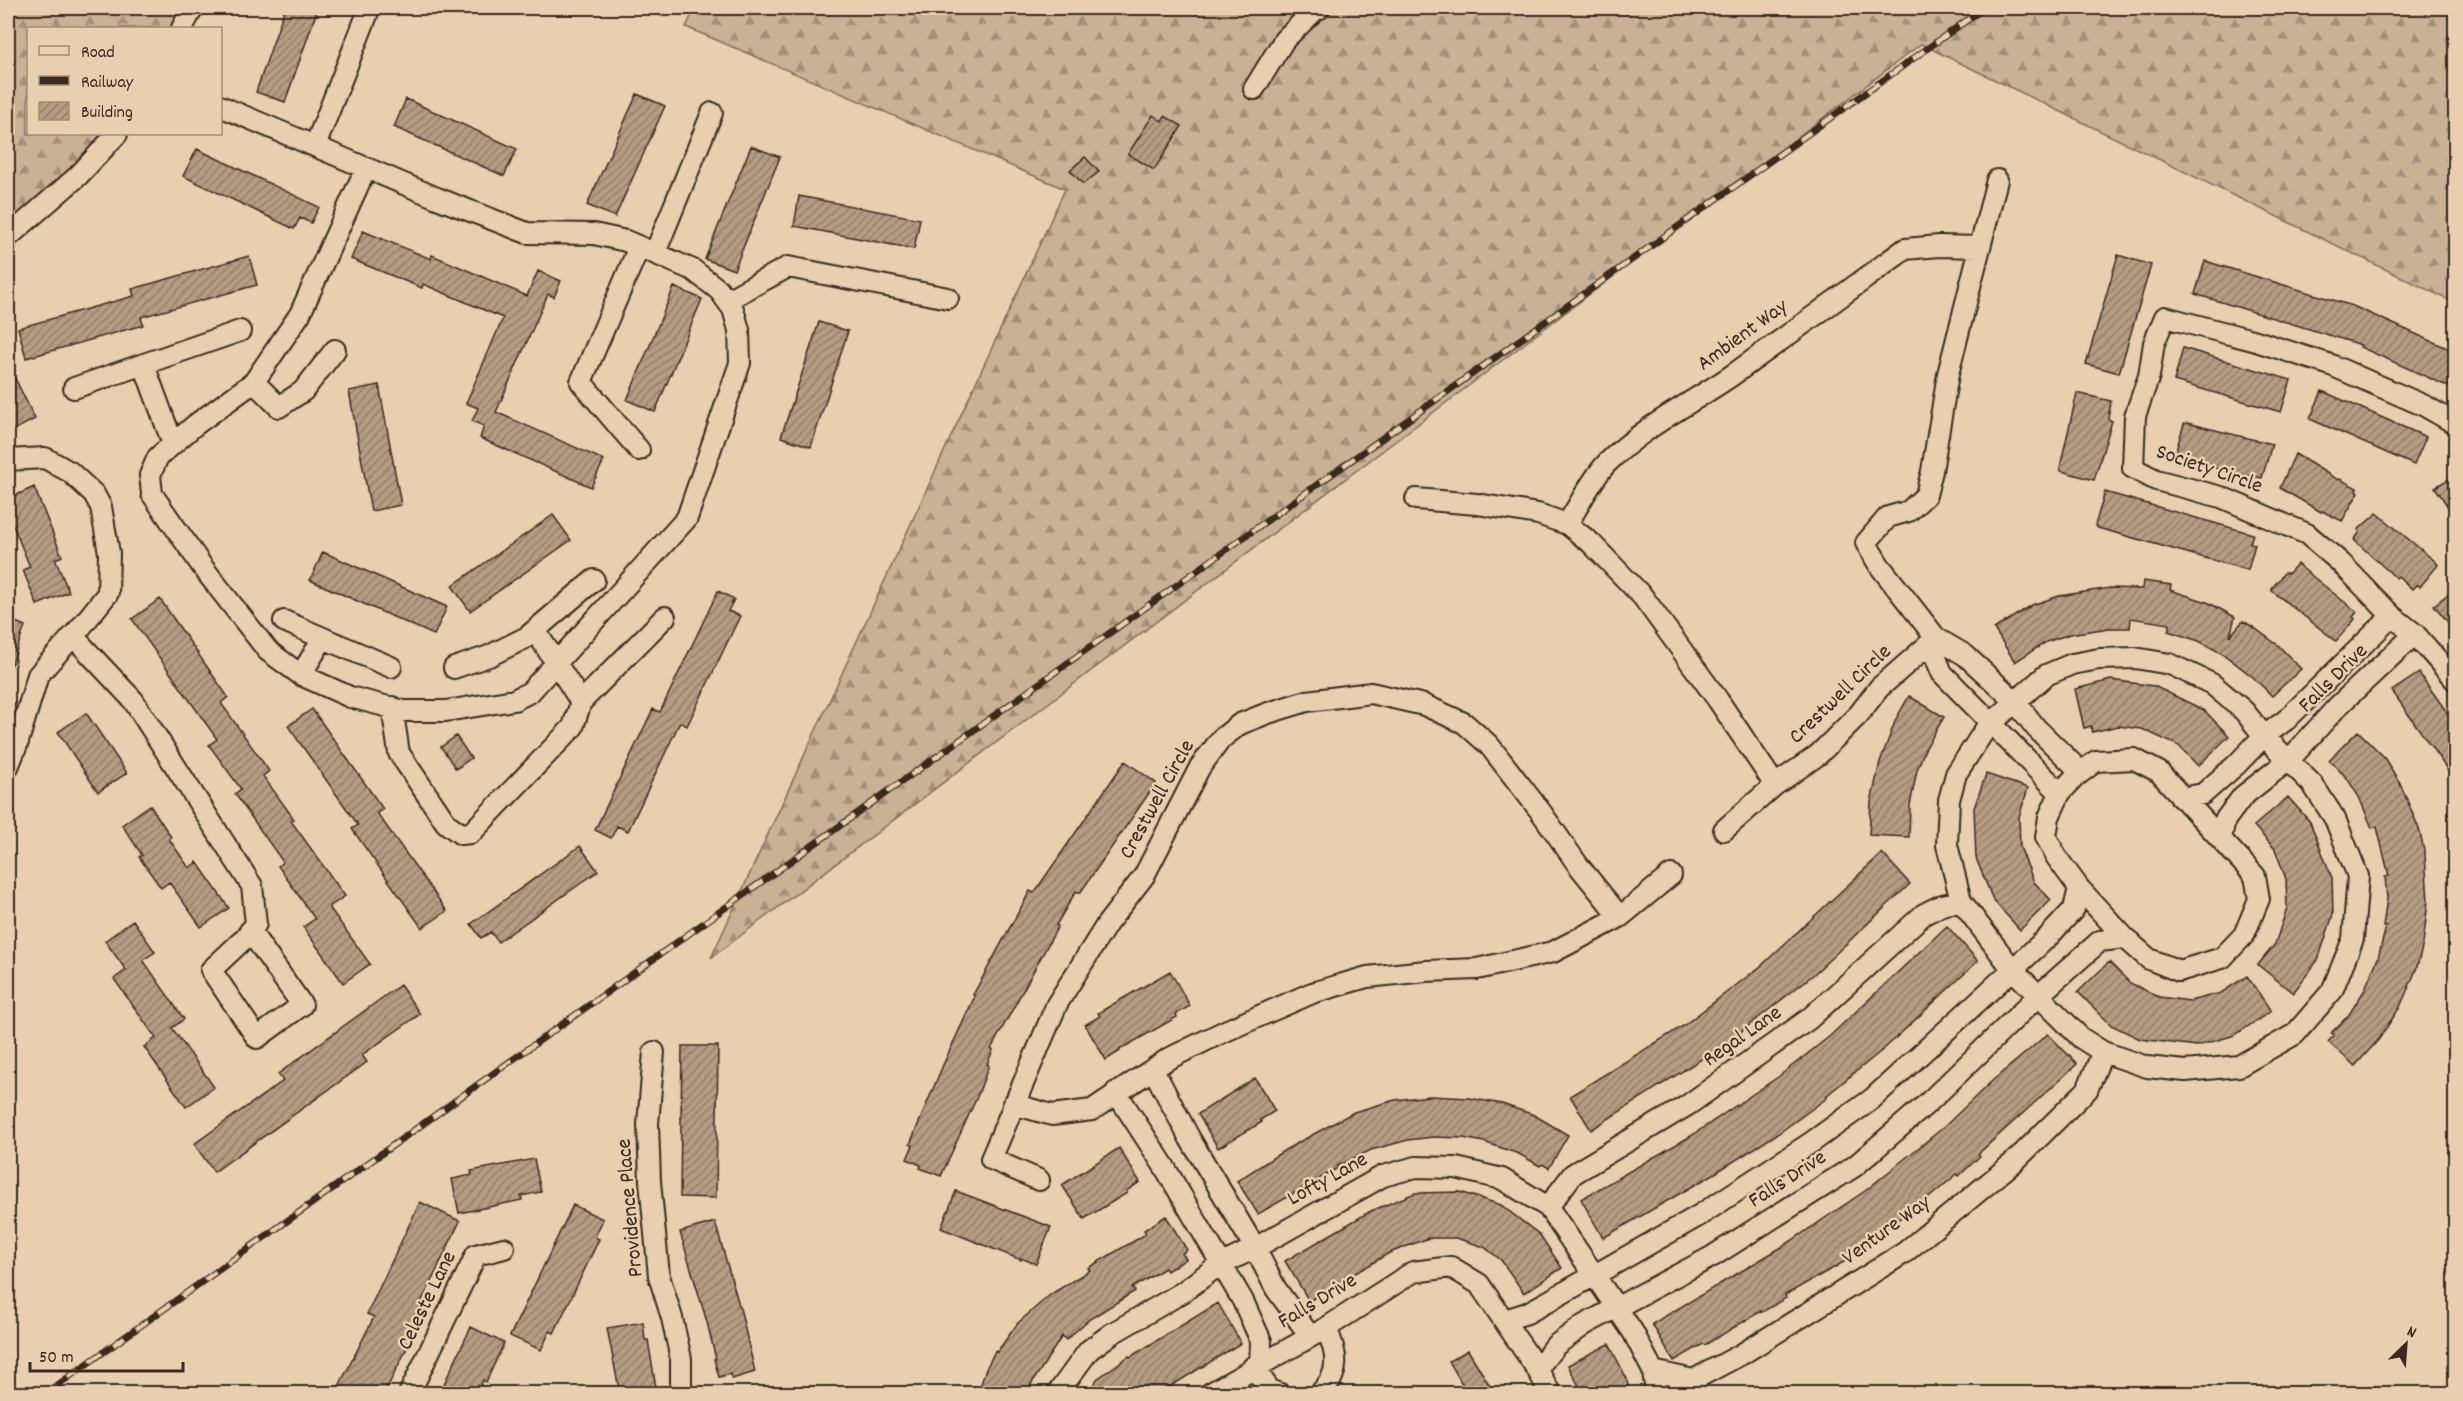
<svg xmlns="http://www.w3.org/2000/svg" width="2463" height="1401" font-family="Dekko,sans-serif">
<defs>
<pattern id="forest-firs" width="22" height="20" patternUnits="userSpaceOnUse" patternTransform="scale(1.5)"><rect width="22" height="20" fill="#c8b195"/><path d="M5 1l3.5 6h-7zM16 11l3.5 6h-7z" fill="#a49079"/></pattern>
<pattern id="building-hatch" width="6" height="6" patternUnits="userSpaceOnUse" patternTransform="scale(1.5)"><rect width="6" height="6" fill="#b39c82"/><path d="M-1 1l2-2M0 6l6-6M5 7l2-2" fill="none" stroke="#937f6a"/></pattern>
</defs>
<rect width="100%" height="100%" fill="#e7cfaf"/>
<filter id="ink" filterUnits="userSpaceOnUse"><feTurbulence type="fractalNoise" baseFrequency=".0167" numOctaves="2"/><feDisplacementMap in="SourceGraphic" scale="12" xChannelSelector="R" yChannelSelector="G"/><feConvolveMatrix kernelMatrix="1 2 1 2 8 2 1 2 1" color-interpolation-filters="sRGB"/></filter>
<g filter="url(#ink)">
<path fill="url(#forest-firs)" stroke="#826e5a" stroke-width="1.5" d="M8,8h177l-10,20h-147v106h93l-113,109z
M695,8h1760v295l-534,-259 -1210,914 354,-769 -379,-162z"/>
<path fill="url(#building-hatch)" stroke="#3b2a1e" stroke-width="1.5" d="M285,8h33l-33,94 -29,-10z
M637,94l28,12 -50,111 -28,-12z
M406,99l111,50 -13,27 -110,-49z
M1153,115l9,6 3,-5 17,10 -28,44 -26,-16z
M751,146l29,11 -46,113 -29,-11z
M197,149l122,58 -8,16 -11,-5 -6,11 -111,-53z
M1085,157l14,15 -16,12 -13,-14z
M799,196l121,23 -6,30 -120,-23z
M363,231l68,28 1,-4 95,41 11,-25 23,10 -7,16 -6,-3 -52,118 108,48 -13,27 -111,-49 4,-12 -12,-5 6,-13 -12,-5 37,-85 -80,-34 -1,4 -71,-29z
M2118,255l33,10 -32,108 -33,-9z
M249,256l8,29 -116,32 2,8 -117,33 -8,-30 116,-32 -2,-7z
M2205,261l148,45 103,46v38l-96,-43 1,-2 -166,-51z
M674,287l28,12 -47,113 -28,-12z
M819,322l29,9 -37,116 -30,-10z
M2183,348l108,32 -10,32 -107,-31z
M8,364l27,55 -27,14z
M379,385l22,120 -30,6 -22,-120z
M2322,391l104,46 -12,28 -104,-46z
M2077,393l34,8 -3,18 4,2 -18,59 -33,-9 -1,-4z
M2187,423l85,21 -10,34 -28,-5 -56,-15 1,-6 -2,-1v-4l7,-23z
M2295,454l43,26 2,-1 17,9 -1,3 3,1 -17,29 -20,-10 -1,1 -41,-24z
M2456,475v44l-21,-32z
M34,487l28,69 -7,3 14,33 -32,13 -14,-35 7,-3 -22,-54v-14z
M2105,492l148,42 -3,9 5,1 -7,26 -150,-42 -3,-3z
M2377,513l59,49 2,3 -18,22 -3,-3 -5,5 -14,-13 -2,2 -42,-38 6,-8 -2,-2z
M553,515l18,25 -101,71 -18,-25z
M323,552l124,55 -13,28 -124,-55z
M2297,564l60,48 -4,5 2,2 -19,22 -64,-50v-3l12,-15h5z
M2143,581l28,4 -1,5 37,12 28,15 -5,19 13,-15 10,6 26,19 22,23 -29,27 -19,-19 -30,-23 -24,-13 -31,-10 2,-7 -39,-6 -1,10h-21l-39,6 -24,8 -31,20 -21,-33 38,-24 27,-9 51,-8 32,1z
M2456,588v44l-22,-27z
M718,591l16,8 -6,12 12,5 -53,110 -7,-4 -52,109 -11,-5 -6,12 -16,-8 58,-121 7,3z
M160,599l68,98 -7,6 48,68 -6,5 31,43 -3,2 54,75 -16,11 41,57 -27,19 -40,-56 12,-8 -37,-53 5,-4 -48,-68 6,-5 -32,-44 8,-6 -85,-120z
M8,619l17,7 -15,43 -2,-1z
M2419,673l37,52v57l-64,-91z
M2111,680l43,6 50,24 25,26 -31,30 -19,-20 -37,-17 -24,-3 -26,6 -1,-6 -7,2 -9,-39z
M1909,696l35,21 -19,32 -8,21 -7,35 -1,32 -40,-2 2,-33 9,-40 16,-43z
M312,709l71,100 -6,4 70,98 -25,17 -70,-99 6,-4 -70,-99z
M86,713l41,60 -29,19 -40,-60z
M2358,731l25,25 17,27 19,46 6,26 3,46 -5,43 -7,26 -16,37 -21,32 -24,27 -27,-24 6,-7 -3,-2 17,-17 16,-25 14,-33 8,-31h-3l4,-29 -2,-21 4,-1 -12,-49 -5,1 -13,-31 -12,-19 -18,-18z
M456,736l15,22 -15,11 -15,-22z
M1125,761l31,22 -76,110 -4,-2 -20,34 2,1 -67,123 2,1 -6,14 2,1 -12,32 -36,79 -21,-8 1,-3 -14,-6 6,-14 -3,-1 33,-79 32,-69 -2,-1 57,-104 4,2z
M1986,774l42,14 -9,29 1,30 14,35 17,18 -31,30 -27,-30 -17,-42 -2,-50z
M2288,797l22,25 22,56 1,37 -15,45 -25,33 -35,-28 17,-21 12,-36 -1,-29 -11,-30 -21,-23z
M150,805l21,32 -2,2 20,29 8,-6 32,46 -28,19 -32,-45 -8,6 -22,-31 3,-2 -20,-30z
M580,846l18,25 -100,71 -7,-10 -10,6 -10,-14z
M1882,853l28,31 -96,90 -86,68 -137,88 -21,-34 113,-70 78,-60z
M133,920l22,32 -12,8 41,59 -12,9 42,59 -28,20 -42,-60 12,-9 -42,-59 12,-9 -21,-29z
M1947,926l31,35 -93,87 -59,48 1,2 -48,35 -67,42 -109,63 -22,-39 110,-63 87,-59 52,-41z
M2109,962l21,21 29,14 31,4 31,-8 26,-17 24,35 -36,24 -38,11 -57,-7 -29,-14 -33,-33z
M1170,971l20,35 -14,8 1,3 -58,33 1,1 -14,9 -21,-35 15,-9 -2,-3z
M400,985l20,29 -58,41 5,7 -153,110 -20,-28 89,-63 -5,-7z
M2048,1034l29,30 -99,90 2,2 -21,20 -2,-2 -52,44 -2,-2 -33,23 2,3 -23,17 -64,36 1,3 -24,14 -1,-1 -56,34 -2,-1 -29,17 -22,-37 130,-77 83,-56 79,-64 48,-46z
M682,1046h36l-2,152 -36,-1z
M1255,1078l20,33 -15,9 2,2 -44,26 -20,-34z
M1430,1096l39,2 33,6 32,11 34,20 -19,33 -7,-4 -2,2 -21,-12 -35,-12 -21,-4 -30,-1 -25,3 -37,10 -34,16 1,2 -80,46 -21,-33 48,-31 69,-38 41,-12z
M1119,1148l21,34 -14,9 1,2 -43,26 -22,-34z
M534,1159l7,33 -20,4 1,4 -63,13 -7,-34 20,-4 -1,-4z
M956,1191l95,36 -15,37 -15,-6v2l-80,-32z
M1460,1192l41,13 39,30 22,33 -38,25 -23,-33 -17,-13 -28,-9h-27l-40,15 -80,48 -24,-40 86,-50 44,-18z
M420,1202l40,19 -57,120 6,3 -25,50h-49l39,-77 -7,-3z
M573,1205l30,14 -8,18 4,2 -27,57 -18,37 -4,-2 -9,19 -31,-14z
M1166,1216l21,34 -5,3 4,6 -19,12 -2,-3 -33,20 3,3 -47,29 -22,20 -4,-4 -37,58h-47l7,-23 10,-20 2,1 21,-29 33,-29 39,-24 -2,-2 58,-34 -2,-4z
M715,1222l26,90 14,60 -23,7 -1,-5 -12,3 -5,-18h2l-9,-37 -27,-90z
M1218,1303l23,40 -83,51h-69l8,-15 32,-23 1,1z
M643,1322l2,18h3l9,54h-37l-13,-66z
M471,1327l33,16 -18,39 -3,-2 -6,14h-34l3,-9 -2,-1z
M1609,1344l18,35 2,15h-46l-15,-29z
M1468,1350l22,36 -13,8h-9l-19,-33z"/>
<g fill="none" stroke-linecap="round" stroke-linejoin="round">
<g stroke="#3b2a1e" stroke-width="24">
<path id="minor" d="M182,28l11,-20
M1254,89l30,-49 30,-29 6,-3
M220,106l217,92 90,35 67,1 32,7 67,29 26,20 14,19 6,21 1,33 -53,155 -157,174 -16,8 -68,11h-42l-54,-14 -49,-22 -33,-24 -64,-82 -52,-75 -2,-19 8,-18 37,-32 59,-43 46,-68 66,-146
M315,146l52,-131
M1997,180l-49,194 -16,97 -6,24 -17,16 -21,6 -22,26 13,22 57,73 29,17 50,46 21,27 45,44
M8,237l70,-61 39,-42
M655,253l57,-140
M727,300l61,-33 160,31
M144,365l29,79
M254,382l25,25 24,-16 32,-41
M74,388l166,-57
M2456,424l-31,-18 -94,-41 -75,-24 -91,-24 -11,26 -5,33 -14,40 -2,52 23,12 65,17 86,37 34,29 51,53 23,18 41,47
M639,450l-58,-68 58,-135
M8,460l37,-2 25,14 24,22 7,13 8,46 -1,40 -27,34 -43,48 -21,70 -9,22
M1416,499l61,5 61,10 29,10 24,19 52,54 75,103 57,85
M1567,524c13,-20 24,-44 40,-61 36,-36 83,-59 124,-87 59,-42 117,-85 174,-127l34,-3 40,1
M284,621l39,17
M535,630l46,72
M73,636l60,64 119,186 4,38 -12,15 -33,31 46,68 45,-33 -52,-74
M1936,638l-2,15 8,20 118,120
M2135,658l35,6 42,20 32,27 20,25 49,49 22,34 23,57 -5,63 -21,52 -37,43 -56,32 -54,5 -38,-4 -44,-15 -22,-14 -68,-68 -52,-69 -14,-56 2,-45 7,-26 30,-46 60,-53 26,-11 27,-5z
M454,668l35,-12 38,-19 67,-57
M301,675l22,-37 68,29
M392,707l7,46 47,70 15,11 10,-1 102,-106 8,-25 84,-85
M2181,798l22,-4 33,-29 28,-29 22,-16 106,-104
M1724,830l51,-45 43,-30 41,-41 20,-26 57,-50
M2221,838l4,-18 18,-24 47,-37 48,-53 77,-72
M654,1052l-6,72 2,57 9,95 13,42 9,41v35
M1153,1069l37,70 65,109 21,41 34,47
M1116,1092l48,74 79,135 18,40 -1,23
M1013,1104l39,11 40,-5 76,-51 55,-27 89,-39 55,-16 59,-6 51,-2 76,-17 67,-35 51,-42
M1039,1180l-48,-21 66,-155 50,-80 37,-48 56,-109 21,-28 19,-15 28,-11 39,-12 64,-8 53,12 40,18 25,22 52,67 37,53 42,52
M1548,1207l25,-33 115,-69 121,-86 115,-105 18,-9 19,-4
M1505,1320l22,-7 22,-12 151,-86 112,-73 60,-43 177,-163 25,-27 5,-21
M1253,1367l17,23 10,4
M1537,1369l19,-24 28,-20 129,-69 142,-90 75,-65 109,-106 61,-54 25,-3 24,21 30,12 43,-13 22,-23 15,-36 -4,-23 -96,-104 -25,-13 -38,2 -21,16 -15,16 -11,24 -3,20 11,21 22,30 46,50
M1653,1371l40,9 49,-26 162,-101 110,-91 73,-72 16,-38
M409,1394l67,-139 28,-7
M1057,1394l32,-44 22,-16 72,-42 33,-25 39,-19 128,-72 33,-9 40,1 46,11 46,28 85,125 20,39 3,23
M1209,1394l117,-66 87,-56 38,-5 28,17 58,85 14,25
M1319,1394c23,-20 18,-42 7,-66"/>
</g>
<use href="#minor" stroke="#e7cfaf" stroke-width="20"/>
<g stroke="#3b2a1e" stroke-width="7">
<path id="rail" d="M45,1394l1939,-1386"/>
</g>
<use href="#rail" stroke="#e7cfaf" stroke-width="4.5" stroke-dasharray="14" stroke-linecap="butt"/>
</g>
</g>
<g text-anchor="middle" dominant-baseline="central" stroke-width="5" stroke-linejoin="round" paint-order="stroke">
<g font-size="22" fill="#3b2a1e" stroke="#e7cfaf">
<text transform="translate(1743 336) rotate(-36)">Ambient Way</text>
<text transform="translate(2209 470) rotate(19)">Society Circle</text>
<text transform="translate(2334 679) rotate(-45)">Falls Drive</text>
<text transform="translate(1841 695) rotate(-44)">Crestwell Circle</text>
<text transform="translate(1158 800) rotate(-61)">Crestwell Circle</text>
<text transform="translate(1743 1037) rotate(-35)">Regal Lane</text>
<text transform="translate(1328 1180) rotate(-29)">Lofty Lane</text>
<text transform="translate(1788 1180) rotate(-33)">Falls Drive</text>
<text transform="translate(631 1208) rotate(-95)">Providence Place</text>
<text transform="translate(1887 1231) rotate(-36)">Venture Way</text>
<text transform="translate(428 1301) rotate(-64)">Celeste Lane</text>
<text transform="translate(1318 1302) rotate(-31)">Falls Drive</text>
</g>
</g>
<rect width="2463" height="1401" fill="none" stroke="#e7cfaf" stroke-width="30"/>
<rect x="15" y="15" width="2433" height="1371" fill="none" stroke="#3b2a1e" stroke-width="2" filter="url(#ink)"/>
<rect x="27" y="27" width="195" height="108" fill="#e7cfaf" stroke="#a28d75" stroke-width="1.5"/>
<rect x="39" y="46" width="30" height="9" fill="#e7cfaf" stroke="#a28d75" stroke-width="1.5"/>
<text x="81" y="57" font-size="18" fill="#3b2a1e">Road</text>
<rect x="39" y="76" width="30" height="9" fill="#3b2a1e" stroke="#a28d75" stroke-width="1.5"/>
<text x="81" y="87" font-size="18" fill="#3b2a1e">Railway</text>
<rect x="39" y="102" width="30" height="18" fill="url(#building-hatch)" stroke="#a28d75" stroke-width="1.5"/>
<text x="81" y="117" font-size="18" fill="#3b2a1e">Building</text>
<g transform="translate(2406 1344) rotate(25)" stroke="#e7cfaf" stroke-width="4.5" paint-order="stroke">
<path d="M0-4.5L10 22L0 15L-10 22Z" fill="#3b2a1e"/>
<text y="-9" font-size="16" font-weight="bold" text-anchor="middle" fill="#3b2a1e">N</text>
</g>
<path d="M30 1362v9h153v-9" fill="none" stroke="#3b2a1e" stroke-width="3"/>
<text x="39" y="1362" font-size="18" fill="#3b2a1e" stroke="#e7cfaf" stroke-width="4.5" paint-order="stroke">50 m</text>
</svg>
